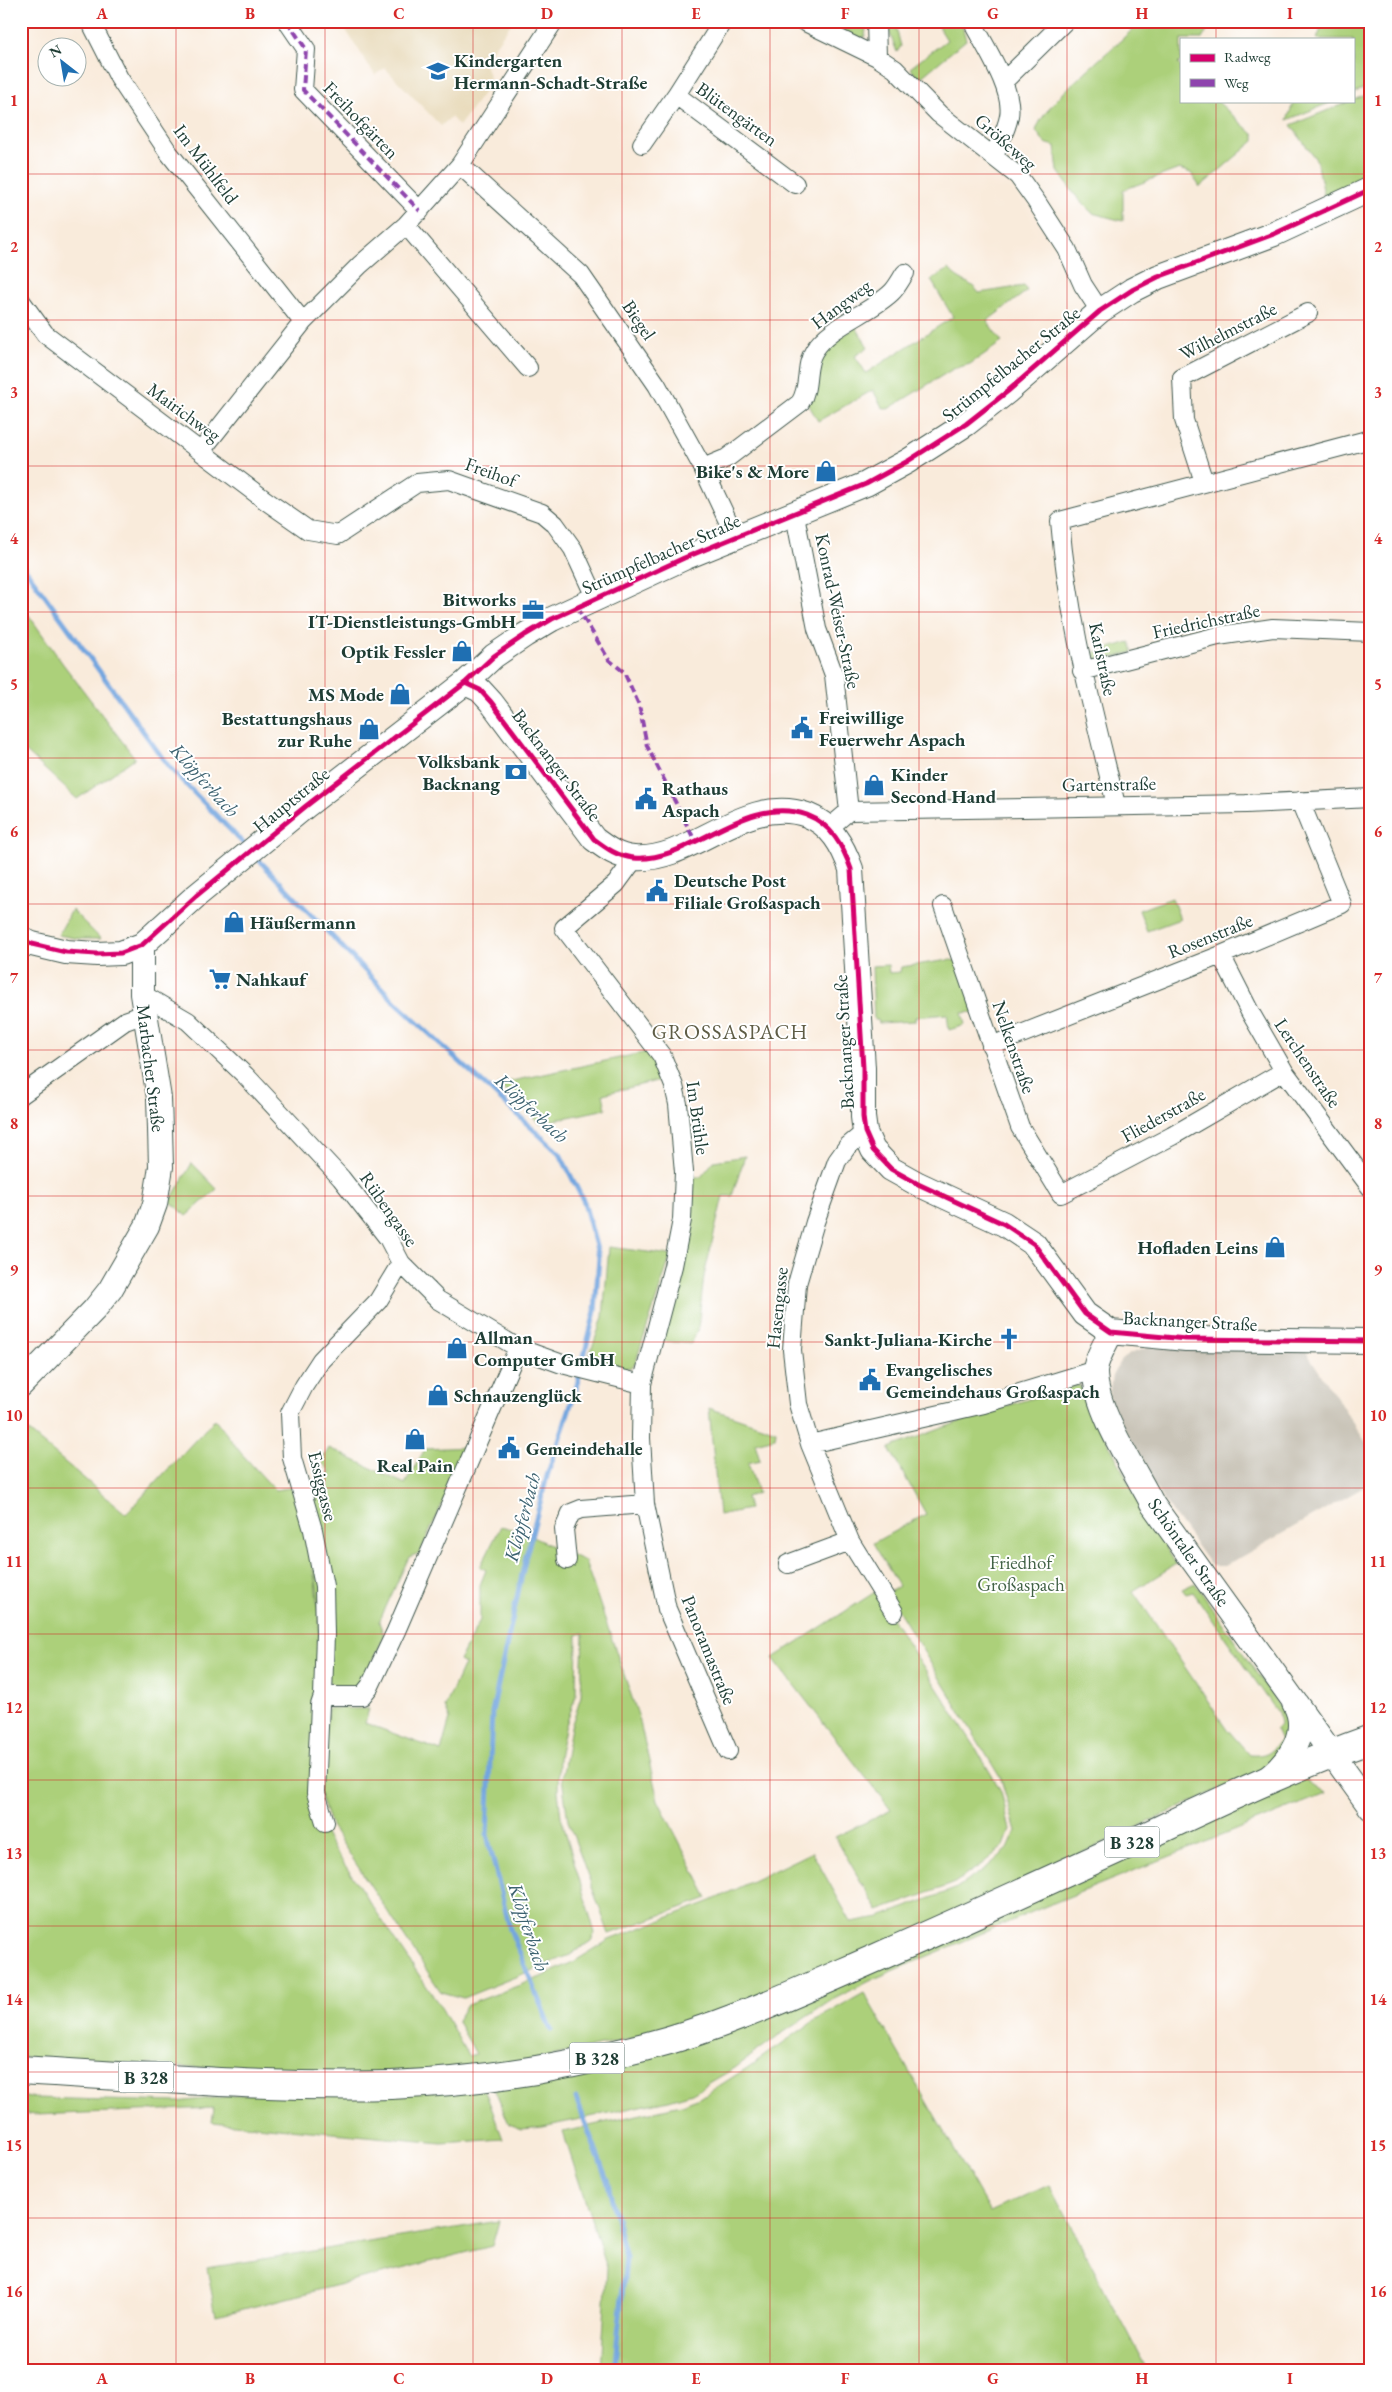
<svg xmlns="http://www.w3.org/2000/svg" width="1392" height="2392" font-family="'EB Garamond',serif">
<rect width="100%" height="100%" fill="#fff"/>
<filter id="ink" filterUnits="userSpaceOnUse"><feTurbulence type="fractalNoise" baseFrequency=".02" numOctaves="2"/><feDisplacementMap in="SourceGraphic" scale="10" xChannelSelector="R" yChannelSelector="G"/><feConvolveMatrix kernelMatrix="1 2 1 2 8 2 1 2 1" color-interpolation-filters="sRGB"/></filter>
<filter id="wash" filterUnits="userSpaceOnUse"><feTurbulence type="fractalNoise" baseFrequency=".0096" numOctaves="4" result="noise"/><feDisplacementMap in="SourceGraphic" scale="20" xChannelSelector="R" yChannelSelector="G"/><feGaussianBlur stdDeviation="1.12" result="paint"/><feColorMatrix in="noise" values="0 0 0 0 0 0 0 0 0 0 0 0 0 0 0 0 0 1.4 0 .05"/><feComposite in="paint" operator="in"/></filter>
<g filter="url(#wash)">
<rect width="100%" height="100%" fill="#f9ebdb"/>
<path fill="#e8daba" d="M340,21h173l-29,40 7,21 -32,44 -8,-9 -10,9 -56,-58 -10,7z"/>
<path fill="#c9c4b8" d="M1150,1347h153l68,103v33l-146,83h-14l-73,-102 -29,-69 3,-19 7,-13 10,-9z"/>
<path fill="#acd07a" stroke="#668657" d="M826,21h41l-2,15 -5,4z
M885,21h9l7,25 -4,6z
M935,21h26l5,19 -47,39 -9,-11 37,-28z
M1141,21h75l-15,18h-20v22l-3,3 3,3v34h36l37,34v6l-54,46 -9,-14 -12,-4 -56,21v31l-31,-8 -17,-18 -17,-24 -3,-25 -10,-3 -9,-12c7,-29 81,-84 105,-110z
M1324,21h47v65l-18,7v-54h-36z
M1371,93v90l-45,21 -9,-43 -26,-36z
M1294,101h40l-47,19z
M949,269c9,12 22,12 30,24l45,-7 3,5 -40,30 15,21 -32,22 -17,5 -65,40 -6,-2 -9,-17 -55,31 -11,-19 7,-7c7,-44 1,-43 42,-68l12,20 -13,9 11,17 87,-56 -22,-37z
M21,604l42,60 72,94 -58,41 -56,-52z
M1130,642l3,10 -42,12 -3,-10z
M1172,898l8,21 -33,12 -8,-21z
M72,910l29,29h-21l-22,-4z
M949,960l11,1 15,51 -13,1 3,12 -16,5 -2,-16 -32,3v4l-36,2 -1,-3h-4l-2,-54 16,-1 1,8 11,-1 1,-5z
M647,1052l11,5 7,22 -62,15 3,15 -66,14 -42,-39z
M745,1156l-13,40h-9l-19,80 -6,52 -7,16 -35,-4 33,-163h12l13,-16z
M192,1163l25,26 -31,27 -16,-15z
M609,1247l62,8 -35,106 -4,6 -11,2 -34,-7 16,-45z
M1079,1384l61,121 36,59 -43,27 94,138 23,26c14,1 21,-2 30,-14l-5,-11 5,-5 -2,-12 -85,-121 -7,2 -4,-5 13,-6 89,130c11,28 -2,36 -21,56l-381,176 -204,83 -150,33 -181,15 -326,-19v-632l105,89 89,-95 26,34 34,37 21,-3 19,93 4,44v198l9,18 114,169 26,47 8,-2 -19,-34 10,-15 74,-28 34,-16 34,-21 102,-39 101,-49 39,70 29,-5 75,-28 31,-21 22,-19 8,-18 -15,-52 -113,-186 11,-7 -26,-43 53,-29 -37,-66 94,-35z
M709,1408l67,23 -1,7 -20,5 5,17 -12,3 10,30 -12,4 3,12 -30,6z
M468,1447l-48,106 -11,4 -30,65 5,14 -20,45 -6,6c-14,1 -22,3 -31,-8l-22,-198 14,8 11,-18 -9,-9 8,-14 76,36 20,-35z
M501,1526l18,5 66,30 54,157 19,82 50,98 -99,36 -41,-113 -6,-43 9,-51 10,-31 2,-63 -6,2 -1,60 -11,33 -6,30 -1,33 3,26 34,116 -4,8 -21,14 -107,43 -22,-6 -110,-166 -12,-34 9,-84 41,1 -4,14 76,28 9,-32 -5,-12 19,-43 -5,-3 21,-41v-35l6,-15 -6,-3z
M875,1592l99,153 27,46 9,39 -6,16 -22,18 -29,20 -75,27 -43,-74 56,-27 -118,-152z
M1305,1778l6,7 14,9 -274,110 -175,74 -44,22 -57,38 -40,30 -43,25 -23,7 -126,27 -21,2 -13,-5 -16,-38 57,-7z
M864,1993l126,219 59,-27 96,181 -8,5h-536l6,-103 -44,-136 118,-27 19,-7 47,-30 67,-47z
M484,2088l19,51 -61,4 -230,-21 2,-14 -180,7 -13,-2v-18l14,3 141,4 83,-9z
M499,2221l-7,25 -276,70 -9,-48z"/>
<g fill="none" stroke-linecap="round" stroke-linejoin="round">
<path stroke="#73a6df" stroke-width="5" d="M21,563l148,204 77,79
M255,856l142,148 163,150 24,48 15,55 -4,54 -19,78 -29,87 -21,80 -34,156 -5,123 23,94 41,101
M576,2098l31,82 19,79 -12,112"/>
</g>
</g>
<g filter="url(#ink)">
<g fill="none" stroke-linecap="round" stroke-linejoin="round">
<g stroke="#40574d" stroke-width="20">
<path id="street" d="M90,21l29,57 50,75 134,169
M287,21l19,28 -3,41 117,121
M723,21l-47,74 119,89
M803,21l74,36 18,12 44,45 79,62 18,25 31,48 16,36 17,26
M876,21l1,36
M975,27c11,21 39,64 34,89 -2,13 -10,27 -15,40
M1004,81l61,-60
M642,144l34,-49
M460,165l121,110 76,110 46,83 32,68
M406,225l122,143
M21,301l24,33 220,166 43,30 30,5 79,-52 32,-3 93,33 13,11 18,25 23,50
M201,451l102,-129 57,-57 46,-40 54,-60 94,-144
M703,468l24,-10 73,-55c11,-17 4,-36 14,-52 16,-26 57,-38 78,-59 5,-5 9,-13 13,-19
M1204,482l-20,-62 -2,-42 126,-65
M795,515l22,114 17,46 15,136 -20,17
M1082,671l136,-35 55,-8 98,4
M1116,805c-23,-96 -48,-185 -56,-284l311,-82
M849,811l397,-7 125,-6
M635,858l-19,26 -52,44 98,128 12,30 4,18 6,68 -2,48 -9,46 -31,118 -1,54 4,66 22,105 61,142
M943,906l77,221 41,67 111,-58 112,-65
M1221,955l29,57 34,59 87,117
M142,994l46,27 58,55 95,102 47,60 13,25 37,37 80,48 44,16 80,20
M991,1046l230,-91 121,-51 -42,-103
M21,1095l104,-74 20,-7
M865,1132l-18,15 -10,14 -22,61 -18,62 -5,66 6,54 12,40 40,97 44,71
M810,1444l174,-40 111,-34
M567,1560l-3,-31 7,-16 10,-4 64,-5
M788,1564l62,-23
M323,1696l2,-62 -1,-48 -11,-56 -21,-72 -2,-45 14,-27 17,-26 57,-59 23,-38
M325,1822l-9,-29 4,-88 3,-9h39l8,-10 26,-55 122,-283"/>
</g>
<g stroke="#40574d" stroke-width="26">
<path id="secondary" d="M465,683l15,7 11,12 103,137c12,9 24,18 40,19 57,5 110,-65 173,-43 24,9 36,31 44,54l12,199v49l2,15 8,18 18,19 27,15 86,40 30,20 51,70 26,18 75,7 185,2
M21,939l11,5 34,8 31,2 24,-1 21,-8 54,-49 110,-90 159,-123 29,-27 31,-21 27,-16 132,-61 182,-74 42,-23 58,-37 42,-33 92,-80 32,-21 26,-13 116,-43 97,-45
M1111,1332c-5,11 -16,28 -16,40 0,38 40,98 58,133l218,303
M21,1385l73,-75 16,-20 37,-64 8,-22 6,-37 -1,-38 -1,-31 -17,-104v-49
M1268,1778c21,-17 43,-46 26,-75"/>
</g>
<g stroke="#40574d" stroke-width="30">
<path id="primary" d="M21,2070c123,7 247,18 370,15 85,-3 171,-17 253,-38 80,-20 156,-56 232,-89 89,-39 178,-80 266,-120 75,-35 150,-71 229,-99"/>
</g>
<use href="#street" stroke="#fff" stroke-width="18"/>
<use href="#secondary" stroke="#fff" stroke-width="24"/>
<use href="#primary" stroke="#fff" stroke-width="28"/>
<path stroke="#8e44ad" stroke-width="4" stroke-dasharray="8 4" stroke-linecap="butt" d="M287,21l19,28 -3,41 117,121
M577,607l32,53 15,12 15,33 8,41 48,95"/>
<g stroke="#fff" stroke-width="8">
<path id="cycleway" d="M465,683l15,7 11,12 103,137c12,9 24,18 40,19 57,5 110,-65 173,-43 24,9 36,31 44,54l12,199v49l2,15 8,18 18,19 27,15 86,40 30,20 51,70 26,18 75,7 185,2
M21,939l11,5 34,8 31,2 24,-1 21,-8 54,-49 110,-90 159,-123 29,-27 31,-21 27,-16 132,-61 182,-74 42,-23 58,-37 42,-33 92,-80 32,-21 26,-13 116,-43 97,-45"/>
</g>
<use href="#cycleway" stroke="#d6006c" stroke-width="5"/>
</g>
</g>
<path fill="none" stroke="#d62828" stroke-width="1" stroke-opacity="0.55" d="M176,21v2350M325,21v2350M473,21v2350M622,21v2350M770,21v2350M919,21v2350M1067,21v2350M1216,21v18M1216,101v2270M21,174h1350M21,320h1350M21,466h1350M21,612h1350M21,758h1350M21,904h1350M21,1050h1350M21,1196h1350M21,1342h1350M21,1488h1350M21,1634h1350M21,1780h1350M21,1926h1350M21,2072h1350M21,2218h1350"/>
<defs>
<g id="school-bare" transform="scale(1.725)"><path d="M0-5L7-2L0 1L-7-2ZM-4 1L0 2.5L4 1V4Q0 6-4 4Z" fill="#1f6fb2" stroke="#fff" stroke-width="2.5" paint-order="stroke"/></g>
<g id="shop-bare" transform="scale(1.725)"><path d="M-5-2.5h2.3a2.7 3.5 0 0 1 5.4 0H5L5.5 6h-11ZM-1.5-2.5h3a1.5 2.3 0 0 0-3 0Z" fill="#1f6fb2" stroke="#fff" stroke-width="2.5" paint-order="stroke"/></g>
<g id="office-bare" transform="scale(1.725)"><path d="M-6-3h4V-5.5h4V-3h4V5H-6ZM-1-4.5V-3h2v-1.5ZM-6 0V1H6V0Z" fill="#1f6fb2" stroke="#fff" stroke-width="2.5" paint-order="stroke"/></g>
<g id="civic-bare" transform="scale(1.725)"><path d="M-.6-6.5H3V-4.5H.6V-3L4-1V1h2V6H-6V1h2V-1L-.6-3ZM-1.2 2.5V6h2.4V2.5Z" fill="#1f6fb2" stroke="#fff" stroke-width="2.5" paint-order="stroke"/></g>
<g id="bank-bare" transform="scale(1.725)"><path d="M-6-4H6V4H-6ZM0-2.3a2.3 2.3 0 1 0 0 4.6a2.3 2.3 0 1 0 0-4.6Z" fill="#1f6fb2" stroke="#fff" stroke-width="2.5" paint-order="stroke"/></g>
<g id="supermarket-bare" transform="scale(1.725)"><path d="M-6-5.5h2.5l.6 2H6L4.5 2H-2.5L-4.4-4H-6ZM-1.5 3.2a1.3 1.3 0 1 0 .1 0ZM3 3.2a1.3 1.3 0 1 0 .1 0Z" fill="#1f6fb2" stroke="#fff" stroke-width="2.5" paint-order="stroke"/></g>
<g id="church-bare" transform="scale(1.725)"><path d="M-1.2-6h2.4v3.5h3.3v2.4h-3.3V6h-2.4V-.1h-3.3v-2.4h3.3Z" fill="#1f6fb2" stroke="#fff" stroke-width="2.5" paint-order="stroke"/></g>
</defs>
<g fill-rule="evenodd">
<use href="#school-bare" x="438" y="71"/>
<use href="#shop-bare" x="826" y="471"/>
<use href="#office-bare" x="533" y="610"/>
<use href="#shop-bare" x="462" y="651"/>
<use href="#shop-bare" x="400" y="694"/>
<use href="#civic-bare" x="802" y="728"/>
<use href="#shop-bare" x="369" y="729"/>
<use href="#bank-bare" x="516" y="772"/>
<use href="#shop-bare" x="874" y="785"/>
<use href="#civic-bare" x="646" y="799"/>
<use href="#civic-bare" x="657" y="891"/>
<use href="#shop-bare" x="234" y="922"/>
<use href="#supermarket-bare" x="220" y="979"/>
<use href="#shop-bare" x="1275" y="1247"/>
<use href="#church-bare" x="1009" y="1339"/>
<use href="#shop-bare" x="457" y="1348"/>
<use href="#civic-bare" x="870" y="1380"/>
<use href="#shop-bare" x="438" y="1395"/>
<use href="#shop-bare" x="415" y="1439"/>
<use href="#civic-bare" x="509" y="1448"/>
</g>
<g text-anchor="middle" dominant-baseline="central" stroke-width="4" stroke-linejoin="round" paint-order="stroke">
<g fill="#fff" stroke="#627771" stroke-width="1">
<rect x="1104.5" y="1826.5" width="55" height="31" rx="4"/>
<rect x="569.5" y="2042.5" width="55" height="31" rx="4"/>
<rect x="118.5" y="2061.5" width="55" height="31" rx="4"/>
</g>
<g font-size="18" font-weight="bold" fill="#1f3d34">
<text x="1132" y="1842">B 328</text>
<text x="597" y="2058">B 328</text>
<text x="146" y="2077">B 328</text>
</g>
<g font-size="19" font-weight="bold" fill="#1f3d34" stroke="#fff" text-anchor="start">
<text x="454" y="60">Kindergarten<tspan x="454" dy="22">Hermann-Schadt-Straße</tspan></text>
<text x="809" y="471" text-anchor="end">Bike's &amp; More</text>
<text x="516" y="599" text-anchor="end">Bitworks<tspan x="516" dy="22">IT-Dienstleistungs-GmbH</tspan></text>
<text x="446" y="651" text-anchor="end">Optik Fessler</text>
<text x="384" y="694" text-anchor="end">MS Mode</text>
<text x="819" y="717">Freiwillige<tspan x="819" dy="22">Feuerwehr Aspach</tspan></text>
<text x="352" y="718" text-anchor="end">Bestattungshaus<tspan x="352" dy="22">zur Ruhe</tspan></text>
<text x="500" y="761" text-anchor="end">Volksbank<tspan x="500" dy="22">Backnang</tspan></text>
<text x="891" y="774">Kinder<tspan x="891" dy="22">Second Hand</tspan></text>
<text x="662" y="788">Rathaus<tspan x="662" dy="22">Aspach</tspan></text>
<text x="674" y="880">Deutsche Post<tspan x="674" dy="22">Filiale Großaspach</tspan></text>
<text x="250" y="922">Häußermann</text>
<text x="236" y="979">Nahkauf</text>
<text x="1258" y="1247" text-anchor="end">Hofladen Leins</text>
<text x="474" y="1337">Allman<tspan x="474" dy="22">Computer GmbH</tspan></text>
<text x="992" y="1339" text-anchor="end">Sankt-Juliana-Kirche</text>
<text x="886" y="1369">Evangelisches<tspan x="886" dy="22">Gemeindehaus Großaspach</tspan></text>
<text x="454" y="1395">Schnauzenglück</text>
<text x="526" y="1448">Gemeindehalle</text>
<text x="415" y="1465" text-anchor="middle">Real Pain</text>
</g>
<g font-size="19" fill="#1f3d34" stroke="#fff">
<text transform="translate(737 114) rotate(36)">Blütengärten</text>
<text transform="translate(361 120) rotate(46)">Freihofgärten</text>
<text transform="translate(1006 142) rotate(41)">Größeweg</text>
<text transform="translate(206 164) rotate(53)">Im Mühlfeld</text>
<text transform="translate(841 304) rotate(-37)">Hangweg</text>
<text transform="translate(639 320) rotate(56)">Biegel</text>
<text transform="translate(1228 331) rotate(-27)">Wilhelmstraße</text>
<text transform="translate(1011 364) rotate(-39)">Strümpfelbacher Straße</text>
<text transform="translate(184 412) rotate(36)">Mairichweg</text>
<text transform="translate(491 472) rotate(20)">Freihof</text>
<text transform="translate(661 554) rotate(-24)">Strümpfelbacher Straße</text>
<text transform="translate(838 611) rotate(78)">Konrad-Weiser-Straße</text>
<text transform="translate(1206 621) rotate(-12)">Friedrichstraße</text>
<text transform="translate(1103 659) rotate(78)">Karlstraße</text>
<text transform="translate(557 765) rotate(53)">Backnanger Straße</text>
<text transform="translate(1109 784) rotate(-1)">Gartenstraße</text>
<text transform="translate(291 800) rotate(-39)">Hauptstraße</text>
<text transform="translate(1210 936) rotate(-22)">Rosenstraße</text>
<text transform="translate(844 1042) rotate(-93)">Backnanger Straße</text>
<text transform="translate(1014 1047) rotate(71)">Nelkenstraße</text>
<text transform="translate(1308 1063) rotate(56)">Lerchenstraße</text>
<text transform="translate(151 1068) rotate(83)">Marbacher Straße</text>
<text transform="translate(1163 1115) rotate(-29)">Fliederstraße</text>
<text transform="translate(698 1118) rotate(82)">Im Brühle</text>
<text transform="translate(389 1209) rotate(55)">Rübengasse</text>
<text transform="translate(777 1308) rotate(-84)">Hasengasse</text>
<text transform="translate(1190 1321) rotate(3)">Backnanger Straße</text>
<text transform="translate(323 1486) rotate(76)">Essiggasse</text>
<text transform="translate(1189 1552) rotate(55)">Schöntaler Straße</text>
<text transform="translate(709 1650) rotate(68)">Panoramastraße</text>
</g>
<g font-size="19" fill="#426246" stroke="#fff">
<text x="1021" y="1562">Friedhof<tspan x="1021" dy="22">Großaspach</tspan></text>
</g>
<g font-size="20" font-style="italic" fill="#3c6270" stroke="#fff">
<text transform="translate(205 780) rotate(48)">Klöpferbach</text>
<text transform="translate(532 1108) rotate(43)">Klöpferbach</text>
<text transform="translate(522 1517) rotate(-75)">Klöpferbach</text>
<text transform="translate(529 1927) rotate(72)">Klöpferbach</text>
</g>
<g font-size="21" letter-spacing="1" fill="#5f5d46" stroke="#fff">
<text x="730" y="1031">GROSSASPACH</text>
</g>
</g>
<rect width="1392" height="2392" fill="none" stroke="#fff" stroke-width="55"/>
<rect x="1180" y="38" width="175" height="65" fill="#ffffff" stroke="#a5b1ae"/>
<rect x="1190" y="54" width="25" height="8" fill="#d6006c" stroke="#a5b1ae"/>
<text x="1224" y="62" font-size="15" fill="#1f3d34">Radweg</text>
<rect x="1190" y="79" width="25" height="8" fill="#8e44ad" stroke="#a5b1ae"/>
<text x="1224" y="88" font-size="15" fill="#1f3d34">Weg</text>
<g transform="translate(62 62) rotate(329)"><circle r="24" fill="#ffffff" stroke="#a5b1ae"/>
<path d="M0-4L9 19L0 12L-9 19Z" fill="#1f6fb2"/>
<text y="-8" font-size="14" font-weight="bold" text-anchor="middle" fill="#1f3d34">N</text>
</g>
<rect x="28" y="28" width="1336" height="2336" fill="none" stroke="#d62828" stroke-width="2"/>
<g font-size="16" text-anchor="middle" font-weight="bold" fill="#d62828">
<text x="102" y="19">A</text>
<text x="250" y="19">B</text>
<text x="399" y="19">C</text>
<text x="547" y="19">D</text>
<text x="696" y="19">E</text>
<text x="845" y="19">F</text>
<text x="993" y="19">G</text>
<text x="1142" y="19">H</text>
<text x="1290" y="19">I</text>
<text x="14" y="106">1</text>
<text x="1378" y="106">1</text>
<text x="14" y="252">2</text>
<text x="1378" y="252">2</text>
<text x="14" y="398">3</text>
<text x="1378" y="398">3</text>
<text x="14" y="544">4</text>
<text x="1378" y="544">4</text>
<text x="14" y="690">5</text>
<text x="1378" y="690">5</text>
<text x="14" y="837">6</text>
<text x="1378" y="837">6</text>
<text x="14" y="983">7</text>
<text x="1378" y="983">7</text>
<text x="14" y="1129">8</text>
<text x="1378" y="1129">8</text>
<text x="14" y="1275">9</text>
<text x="1378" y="1275">9</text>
<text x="14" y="1421">10</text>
<text x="1378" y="1421">10</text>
<text x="14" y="1567">11</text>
<text x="1378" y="1567">11</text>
<text x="14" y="1713">12</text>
<text x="1378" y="1713">12</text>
<text x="14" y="1859">13</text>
<text x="1378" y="1859">13</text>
<text x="14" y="2005">14</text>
<text x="1378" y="2005">14</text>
<text x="14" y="2151">15</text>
<text x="1378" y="2151">15</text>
<text x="14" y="2297">16</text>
<text x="1378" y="2297">16</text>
<text x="102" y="2384">A</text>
<text x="250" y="2384">B</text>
<text x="399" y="2384">C</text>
<text x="547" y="2384">D</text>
<text x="696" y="2384">E</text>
<text x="845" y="2384">F</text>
<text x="993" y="2384">G</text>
<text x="1142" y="2384">H</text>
<text x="1290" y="2384">I</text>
</g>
</svg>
